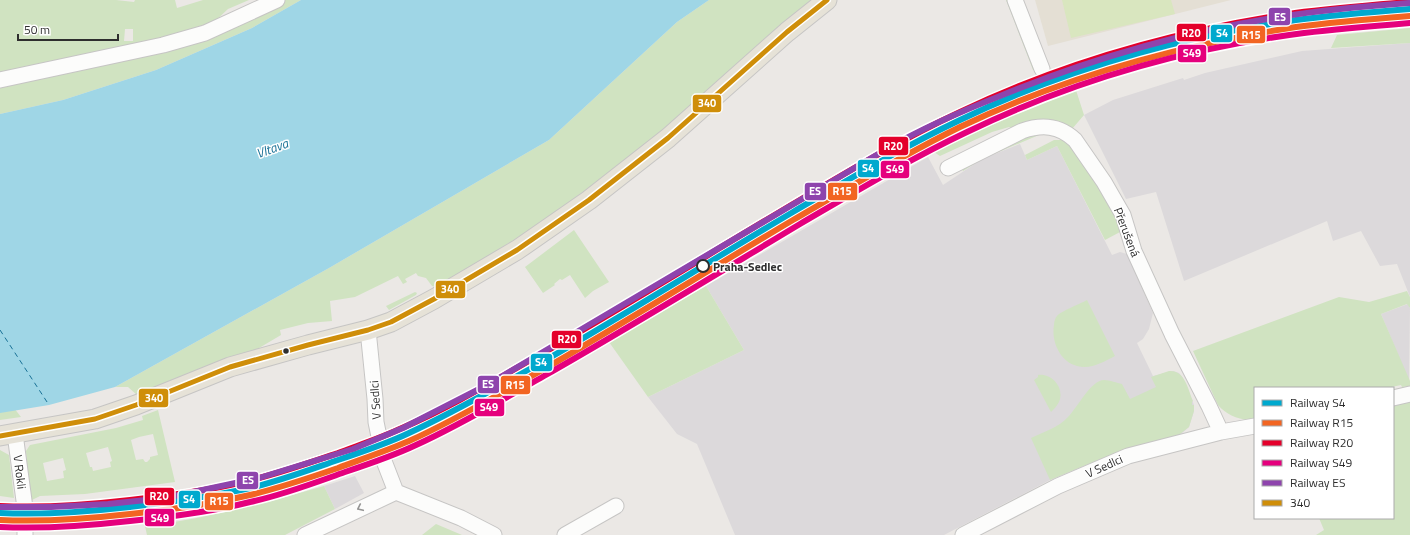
<svg xmlns="http://www.w3.org/2000/svg" width="1410" height="535" font-family="'Titillium Web',sans-serif">
<rect width="100%" height="100%" fill="#ebe8e5"/>
<path fill="#dcd9db" d="M1410,43v254l-13,-33 -17,2 -19,-35 -28,10 -6,-20 -143,60 -28,-89 -30,7 -42,-84 29,-15 70,-22 1,2 21,-7 97,-22z
M1020,144l7,16 30,-14 55,109 8,-3 7,2 26,59 -4,16 -6,10 -6,4 16,33 20,-5 6,2 4,5 11,27v6l-5,16 -8,7 -76,23 -55,23 -106,55h-209l-38,-91 -20,-10 -29,-37 96,-47 -38,-64 222,-129 15,28 39,-26z
M1408,304l2,4 -1,73 -28,-67z
M355,476l9,17 -29,16 -11,-23z"/>
<path fill="#e4dfd4" d="M1035,0h196l-183,46z"/>
<path fill="#d0e3c1" fill-rule="evenodd" d="M0,0h116l18,2 1,-2h40l2,8 26,-8h46l-21,9 -16,15 -19,8 -193,44zM125,29h8v12h-9z
M285,0h16l-49,28 -96,42 -93,30 -63,14v-31l256,-67z
M709,0h102c-16,13 -31,26 -47,39 -30,27 -60,57 -92,83 -74,62 -152,118 -236,165l-4,-1 -6,-8 -8,-2 -2,-3 -11,6 2,3 -4,2 -5,-8 -43,21 -25,4 2,20 -24,2 -28,7 1,5 -27,16 -117,44 -9,-8h-13l214,-119 220,-128 128,-118z
M1006,0h5l26,69 -4,1z
M1410,28v15l-79,5 6,-13z
M1075,87l9,28 -12,14h-57l-6,-2 -17,5 -52,24 -9,-6 99,-45z
M1046,132l-64,27 -19,12 -2,-4 55,-28z
M1054,140h14c21,29 42,56 52,92l-15,8 -48,-94 -30,14 -2,-5z
M574,230l35,52 -16,9 -8,7 -15,-23 -8,5 -2,-1 -6,5 1,1 -12,8 -18,-26z
M706,286l38,64 -96,47 -39,-55z
M1407,291l3,6v11l-3,-4 -26,10 29,67v5l-8,1 -1,-2 -14,3h-132v31c-13,3 -29,-4 -37,-14l-25,-54 146,-54 30,5z
M415,292l2,1 -1,2 -27,15 -3,-4z
M1087,300l28,56c-12,6 -24,14 -38,10 -17,-4 -26,-25 -23,-41 0,-3 1,-7 3,-9 4,-5 23,-12 30,-16z
M1169,371c16,-1 19,18 24,30l-1,1v3h2v6l-5,16 -14,11 -34,8 -36,11 -55,23 -19,-42c13,-6 28,-11 37,-21 10,-10 23,-37 36,-37 6,0 13,3 18,4l8,15 26,-12 -5,-10z
M1038,375c14,-2 27,13 21,27 -2,4 -5,7 -8,10l-17,-32 4,-3z
M1410,402v133h-94l8,-5 -5,-12h74v-115l2,2z
M14,408l7,9 -21,3v-10z
M158,410l17,72 -90,12 -45,2 -10,5 -4,-50 4,-6 86,-17 27,-8 -1,-4zM153,434l5,21 -8,2v2l-3,3h-2l-2,-3 -7,1 -5,-20 8,-3zM108,447l4,14 -2,1 1,5 -18,4 -1,-4h-2l-4,-14zM63,458l3,12 -3,1 1,7 -17,3 -4,-18z
M0,450l9,5 5,43 -14,-2z
M324,486l11,23 -50,26h-138l-2,-9c61,-7 120,-23 179,-40z
M436,524l26,11h-40z"/>
<path fill="#d9e6bf" d="M1062,0h109l4,14 -104,24z"/>
<path fill="#9fd6e6" d="M301,0h408l-32,22 -128,118 -220,128 -214,119 -66,18 -49,8v-299l63,-14 93,-30 96,-42z"/>
<g fill="none" stroke-linecap="round" stroke-linejoin="round">
<path stroke="#197196" stroke-width="1" stroke-dasharray="5 4" stroke-linecap="butt" d="M0,330l49,75"/>
<g stroke="#c6c5c4" stroke-width="17">
<path id="minor" d="M1015,0l27,69
M0,80l163,-35 42,-12 72,-33
M948,168l74,-37c20,-7 37,-6 53,9l29,42 19,33 11,36 38,83 37,72 12,26
M368,330l7,69 1,23 8,39 12,31
M1393,398l17,-4
M15,434l10,74v27
M305,535l91,-43 65,26 33,17
M565,535l51,-29
M963,535l95,-49 70,-30 93,-24 34,-6"/>
</g>
<g stroke="#c6c5c4" stroke-width="21">
<path id="major" d="M0,436l95,-17 41,-14 94,-38 78,-22 60,-15 23,-8 43,-23 83,-49 72,-50 79,-62 119,-106 40,-32"/>
</g>
<use href="#minor" stroke="#fcfcfb" stroke-width="15"/>
<use href="#major" stroke="#e6e2d7" stroke-width="19"/>
<g stroke="#fff" stroke-width="8">
<path id="bus-1" d="M0,436l95,-17 41,-14 94,-38 78,-22 60,-15 23,-8 43,-23 83,-49 72,-50 79,-62 119,-106 40,-32"/>
</g>
<use href="#bus-1" stroke="#cf8e09" stroke-width="5"/>
<g stroke="#fff" stroke-width="9">
<path id="rail-1" d="M0,513c43,2 86,-1 130,-6 40,-5 81,-10 120,-19 30,-7 59,-18 88,-28 24,-8 48,-16 71,-27 46,-21 90,-47 135,-72 84,-48 166,-100 249,-149 55,-32 110,-65 167,-92 106,-51 221,-83 336,-100 38,-5 76,-8 114,-11"/>
</g>
<g stroke="#fff" stroke-width="9">
<path id="rail-2" d="M0,520c43,2 86,-1 130,-6 40,-4 81,-10 120,-19 30,-7 59,-17 88,-27 24,-9 48,-17 71,-27 49,-22 95,-50 142,-76 81,-47 161,-97 242,-145 55,-32 110,-65 167,-93 106,-51 221,-82 336,-100 38,-5 76,-8 114,-11"/>
</g>
<g stroke="#fff" stroke-width="9">
<path id="rail-3" d="M0,506c44,2 87,-1 130,-6 38,-4 76,-9 113,-18 32,-7 63,-18 95,-29 21,-8 43,-15 64,-25 49,-21 95,-49 141,-75 84,-48 166,-99 250,-149 54,-32 109,-65 167,-92 105,-50 220,-82 335,-99 38,-5 76,-8 114,-11"/>
</g>
<g stroke="#fff" stroke-width="9">
<path id="rail-4" d="M0,527c43,2 86,-1 130,-6 40,-4 81,-9 120,-19 33,-7 64,-19 95,-30 24,-8 48,-16 71,-27 44,-20 86,-45 128,-69 86,-49 171,-101 256,-152 55,-32 110,-65 167,-92 105,-51 221,-84 337,-99 35,-4 70,-7 106,-10"/>
</g>
<g stroke="#fff" stroke-width="9">
<path id="rail-5" d="M0,507h51l57,-3 57,-6 94,-20 94,-29 50,-21 86,-44 401,-237c35,-20 72,-36 110,-51 90,-37 183,-64 279,-79 43,-7 87,-11 130,-14"/>
</g>
<use href="#rail-1" stroke="#00a9ce" stroke-width="6"/>
<use href="#rail-2" stroke="#f26522" stroke-width="6"/>
<use href="#rail-3" stroke="#e4002b" stroke-width="6"/>
<use href="#rail-4" stroke="#e5007d" stroke-width="6"/>
<use href="#rail-5" stroke="#8e44ad" stroke-width="6"/>
</g>
<defs><path id="oneway-chevron" d="M-2-3.5L2.5 0L-2 3.5" fill="none" stroke-width="1.6" stroke-linecap="round" stroke-linejoin="round"/></defs>
<use stroke="#959594" href="#oneway-chevron" transform="translate(360 508) rotate(155)"/>
<circle fill="#fff" stroke="#2e2e2e" stroke-width="2" cx="703" cy="266" r="6"/>
<circle fill="#2e2e2e" stroke="#fff" stroke-width="1.5" cx="286" cy="351" r="3.5"/>
<g text-anchor="middle" dominant-baseline="central" stroke-width="3" stroke-linejoin="round" paint-order="stroke">
<g font-size="12" fill="#2e2e2e" stroke="#fff">
<text transform="translate(1127 232) rotate(69)">Přerušená</text>
<text transform="translate(375 400) rotate(-94)">V Sedlci</text>
<text transform="translate(1104 466) rotate(-24)">V Sedlci</text>
<text transform="translate(20 472) rotate(83)">V Rokli</text>
</g>
<g font-size="12" font-weight="bold" fill="#2e2e2e" stroke="#fff" text-anchor="start">
<text x="713" y="266">Praha-Sedlec</text>
</g>
<g font-size="13" font-style="italic" fill="#197196" stroke="#fff">
<text transform="translate(272 148) rotate(-20)">Vltava</text>
</g>
</g>
<g stroke="#fff" stroke-width="1.5">
<rect x="1268" y="7" width="23" height="19" rx="4" fill="#8e44ad"/>
<rect x="1176" y="23" width="31" height="19" rx="4" fill="#e4002b"/>
<rect x="1210" y="24" width="23" height="19" rx="4" fill="#00a9ce"/>
<rect x="1236" y="25" width="30" height="19" rx="4" fill="#f26522"/>
<rect x="1177" y="44" width="30" height="19" rx="4" fill="#e5007d"/>
<rect x="692" y="94" width="30" height="19" rx="4" fill="#cf8e09"/>
<rect x="878" y="136" width="31" height="20" rx="4" fill="#e4002b"/>
<rect x="857" y="159" width="23" height="19" rx="4" fill="#00a9ce"/>
<rect x="880" y="160" width="30" height="19" rx="4" fill="#e5007d"/>
<rect x="827" y="182" width="31" height="19" rx="4" fill="#f26522"/>
<rect x="804" y="182" width="23" height="19" rx="4" fill="#8e44ad"/>
<rect x="435" y="280" width="31" height="19" rx="4" fill="#cf8e09"/>
<rect x="551" y="330" width="31" height="19" rx="4" fill="#e4002b"/>
<rect x="530" y="353" width="23" height="19" rx="4" fill="#00a9ce"/>
<rect x="477" y="375" width="23" height="19" rx="4" fill="#8e44ad"/>
<rect x="500" y="375" width="31" height="20" rx="4" fill="#f26522"/>
<rect x="138" y="388" width="31" height="20" rx="4" fill="#cf8e09"/>
<rect x="474" y="398" width="31" height="19" rx="4" fill="#e5007d"/>
<rect x="236" y="471" width="23" height="19" rx="4" fill="#8e44ad"/>
<rect x="144" y="487" width="31" height="19" rx="4" fill="#e4002b"/>
<rect x="178" y="490" width="23" height="19" rx="4" fill="#00a9ce"/>
<rect x="204" y="492" width="30" height="19" rx="4" fill="#f26522"/>
<rect x="144" y="508" width="31" height="19" rx="4" fill="#e5007d"/>
</g>
<g font-size="11" text-anchor="middle" font-weight="bold" fill="#fff">
<text x="1280" y="21">ES</text>
<text x="1191" y="37">R20</text>
<text x="1222" y="37">S4</text>
<text x="1251" y="39">R15</text>
<text x="1192" y="57">S49</text>
<text x="707" y="107">340</text>
<text x="893" y="150">R20</text>
<text x="868" y="172">S4</text>
<text x="895" y="173">S49</text>
<text x="842" y="195">R15</text>
<text x="815" y="195">ES</text>
<text x="450" y="293">340</text>
<text x="567" y="343">R20</text>
<text x="541" y="366">S4</text>
<text x="488" y="388">ES</text>
<text x="515" y="389">R15</text>
<text x="154" y="402">340</text>
<text x="489" y="411">S49</text>
<text x="248" y="484">ES</text>
<text x="159" y="500">R20</text>
<text x="189" y="503">S4</text>
<text x="219" y="505">R15</text>
<text x="160" y="522">S49</text>
</g>
<rect x="1254" y="387" width="140" height="132" fill="#ffffff" stroke="#ababab"/>
<rect x="1262" y="400" width="20" height="6" fill="#00a9ce" stroke="#ababab"/>
<text x="1290" y="407" font-size="12" fill="#2e2e2e">Railway S4</text>
<rect x="1262" y="420" width="20" height="6" fill="#f26522" stroke="#ababab"/>
<text x="1290" y="427" font-size="12" fill="#2e2e2e">Railway R15</text>
<rect x="1262" y="440" width="20" height="6" fill="#e4002b" stroke="#ababab"/>
<text x="1290" y="447" font-size="12" fill="#2e2e2e">Railway R20</text>
<rect x="1262" y="460" width="20" height="6" fill="#e5007d" stroke="#ababab"/>
<text x="1290" y="467" font-size="12" fill="#2e2e2e">Railway S49</text>
<rect x="1262" y="480" width="20" height="6" fill="#8e44ad" stroke="#ababab"/>
<text x="1290" y="487" font-size="12" fill="#2e2e2e">Railway ES</text>
<rect x="1262" y="500" width="20" height="6" fill="#cf8e09" stroke="#ababab"/>
<text x="1290" y="507" font-size="12" fill="#2e2e2e">340</text>
<path d="M18 34v6h100v-6" fill="none" stroke="#2e2e2e" stroke-width="2"/>
<text x="24" y="34" font-size="12" fill="#2e2e2e" stroke="#ffffff" stroke-width="3" paint-order="stroke">50 m</text>
</svg>
